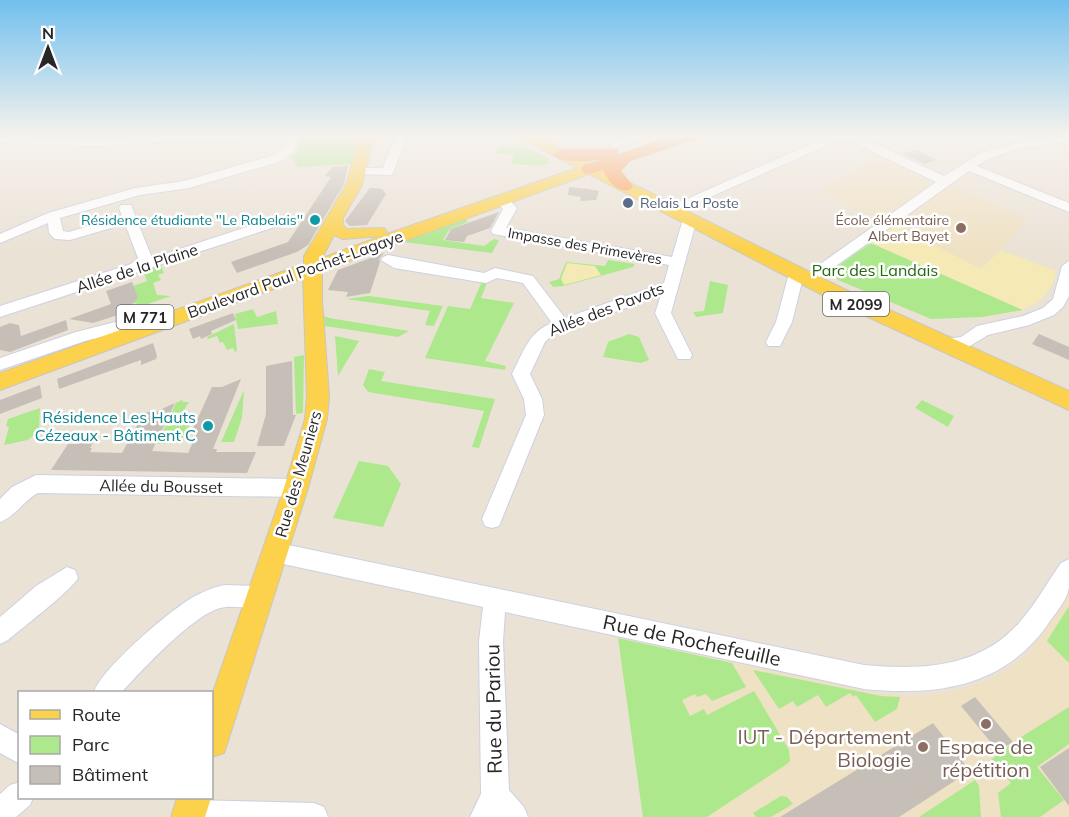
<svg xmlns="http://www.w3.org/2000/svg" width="1069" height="817" font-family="Mulish,sans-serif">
<rect width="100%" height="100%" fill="#ebe2d6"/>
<path fill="#efe1c4" d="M880,154l48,23 4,7 -52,36 -62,-28z
M950,185l79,34 -48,50 -87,-44z
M1069,585v232h-426l-25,-179 262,56 40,3 36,-6 34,-11 40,-26 4,-16z"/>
<path fill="#ade88d" d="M307,136h48l5,3 -7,25 -55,3 -6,-9 6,-8 3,-11z
M502,145l24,2 22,11 1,5 -9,3 -29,-2 3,-10 -18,-1 2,-6z
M466,219l2,3 -18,7 -7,11 41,6 10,-7 5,1 -7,13 -89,-11z
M871,243l152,67 -41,7 -51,2 -93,-39 -6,-10z
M608,260l27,4 -2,3 -69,19 -11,1 -4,-5 10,-3 7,-17 39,4z
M160,263l4,10 -6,2 3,5 -8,3 4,12 14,1 -26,9 -12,-2v-17l14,-5 -5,-13z
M483,279l5,1 -7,18 33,5 -29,58 21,5 -1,4 -80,-12 23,-52 22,3z
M710,281l18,4 -5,28 -27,4 -3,-5 11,-1z
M369,296l74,10 -9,20 -9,-1 5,-14 -84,-12z
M253,309l4,8 19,-6 2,13 -40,5 -3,-15z
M324,316l5,2 80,13 -11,6 -73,-11z
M234,324l3,27 -2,1 -2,-4 -6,2 -4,-8 -3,1 -3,-7 -9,3 -1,-2z
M629,334l10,3 10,23 -8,3 -38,-6 5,-15z
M335,336l24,5 -21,35z
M304,355l-1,58 -7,1 -2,-57z
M369,369l16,3 -4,9 114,18 -16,49 -7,-1 12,-36 -116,-19 -5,-7z
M244,390l-2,28 -8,24h-13z
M182,400l1,2h6l-14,22 14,1 -9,18 -23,1 19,-41z
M922,400l32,16 -6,11 -33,-19z
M40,408l-1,23 -11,9 -24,5 5,-18 -3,-1 2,-7z
M359,461l29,5 13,18 -18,43 -50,-9z
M1069,606v57l-22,-22z
M618,638l114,25 14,24 -34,14 -6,-7 -9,3 -2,-3 -13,6 8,16 14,-7 3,6 47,-24 35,59 1,11 -3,3 -80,53h-64z
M753,670l128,26 19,1 -3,12 -22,13 -19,-27 -3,2 -3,-4 -24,14 -8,-12 -21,12 -4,-6 -14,8z
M1069,707v37l-32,23 27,33 -24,17h-39l-3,-24 13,-10 -20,-23 24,-19z
M975,780l4,6 2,31h-62z
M781,796l6,1 6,7 -22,13h-15l-3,-4z"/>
<path fill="#f5eab5" d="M894,225l87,44 20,-19 55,21c-4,21 -14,30 -33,39l-152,-67z
M567,263l28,3 6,9 -37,10 -3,-6z"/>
<path fill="#c6bfb7" d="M915,150l10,4 11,6 -11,4 -22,-10z
M348,166l-4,18 -36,61 -11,7 -60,21 -6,-11 57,-20 43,-65 -6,-1 7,-9z
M569,187l19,2 11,2 -3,9 -16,1 1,-4 -13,-2z
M370,188l12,1 4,5 -19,31 -17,1 -5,-5z
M499,212l-9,16 -23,8 -3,6 -19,-2 6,-11z
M384,253l-5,6 1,3 -10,31 -24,4 2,-5 -20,-2 10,-20z
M132,282l6,16 -14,15 -31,10 -24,-4 42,-15 -5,-13z
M233,313l3,7 -25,11 1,3 -11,5 -1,-3 -7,3 -4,-10z
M66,320l2,10 -58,22 -10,-2v-23l10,-4 9,2 2,11z
M1039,334l30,13v13l-37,-16z
M153,343l4,13 -1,3 -15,6v-5l-82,29 -2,-10z
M292,361l1,54h3l-12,31h-27l9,-32v-48z
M241,379l-28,70h4l-1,3h40l-9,21 -196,-3 17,-26h7l23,-10 -8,14h2l-2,4 32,1 18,-33h3l4,-8h8l20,-9 -23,48 36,2 10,-22h-6l20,-44h10z
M40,385l2,13 -42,16v-14z
M975,697l38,45 -15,9 -37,-45z
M933,723l37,48 -71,46h-119z
M1069,748v58l-29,-39z"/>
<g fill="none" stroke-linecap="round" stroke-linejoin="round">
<g stroke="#ccd0e2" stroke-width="2">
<path id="minor" d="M159,136h84l-5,3 -143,7 -95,-3v-6l95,3z
M287,136h12l-4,14 -13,11 -93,27 -49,7 -80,23 3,13 6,1 53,-16 -3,-8 2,-3h10l21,53 116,-38h10l2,3 -2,3 -278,91v-11l131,-42 7,-6 -13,-34 -55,16 -15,-1 -6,-6 -1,-10 -48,20v-9l48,-21 87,-25 49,-7 90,-26 10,-7z
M396,136h12l-16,39 -37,-1v-6h28z
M629,136h18l-32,12 -6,-3z
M829,136h30l85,40 37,-23 40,-12 48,-5v6c-32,3 -64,6 -92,24l92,37v9l-100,-41 -150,107h-10l-2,-3 2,-3 127,-90 -92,-44 -168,74h-10l-2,-3z
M501,195l5,1 11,12 -11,20 166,29 11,-38 7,-4 7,4 -26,94 21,42 -2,4h-12l-23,-46 6,-18 -109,40 -7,7 -15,32 12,25 2,16 -45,111 -7,2 -7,-2 -3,-7 44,-104 -2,-16 -12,-25c11,-21 17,-43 40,-51l-29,-40 -26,-5 -11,5 -92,-15 -13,-8 2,-3 5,-2 96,18 11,-5 38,8 32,42 99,-35 5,-18 -176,-31 -2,-3 12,-22 -8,-10z
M1069,261v35l-6,11 -9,8 -25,10 -41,10 -23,14 -27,-1 -2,-4 2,-4 23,-3 16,-11 46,-10 20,-8 10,-9 9,-33z
M797,269l7,5 -12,48 -12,24h-12l-2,-4 10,-20 12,-45 4,-6z
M119,321l6,2 2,4 -2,4 -40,10 -85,29v-12l76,-26z
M36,475l260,4 7,3 3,6 -3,6 -7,3 -258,-4c-14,7 -23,24 -38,29v-23l12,-12z
M274,542l590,123c57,5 114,4 155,-42 16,-18 28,-40 42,-60l8,-4c0,10 0,19 0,28 -1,13 -16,29 -23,40 -45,61 -111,69 -182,62l-359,-77 -2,29 6,149 15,17 4,10h-58l11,-23 -2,-153 4,-34 -209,-45 -8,-3 -3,-7 3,-7z
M67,567l8,3 3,8c-5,11 -57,51 -70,62l-8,4v-27l36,-31z
M226,585l32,1 8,3 3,8 -3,8c-15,6 -30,-1 -46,3 -28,8 -78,62 -98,84h-28c8,-24 77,-83 101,-96 10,-5 21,-10 31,-11z
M0,724l20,11v29l-20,-11z
M20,782v16h13l-3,7 -14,12h-16v-23l10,-9z
M189,800l125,3 10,4 4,10h-152l-1,-3 4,-10z"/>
</g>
<g stroke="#c7c7c7" stroke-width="2">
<path id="major" d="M360,136h14l-12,49 -19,33v7l4,4 37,-1 3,4 -3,3 193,-67 -60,-32h19l318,158 215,97v19l-229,-106 -251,-130 -267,97v29l7,96 -2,23 -19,69 -80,253 -4,12 -12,4v-62l72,-207 21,-69 2,-23 -4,-118 -303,112v-17l304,-109v-8l42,-71zM334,235l9,4 39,-3 -60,22z
M177,798h34l-6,19h-34z"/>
</g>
<g stroke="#c7c7c7" stroke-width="1">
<path id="highway" d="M672,136h26l-2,3 -66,22 -9,10 12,15 -3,4c-13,3 -22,-9 -27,-20l-13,4 -6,-1 -3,-4 3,-4 20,-6c-14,2 -43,6 -52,-5l8,-5h57l2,5z"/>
</g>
<use href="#minor" fill="#fff" fill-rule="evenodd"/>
<use href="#major" fill="#fcd14b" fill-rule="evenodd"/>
<use href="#highway" fill="#ff994e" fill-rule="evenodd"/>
</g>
<linearGradient id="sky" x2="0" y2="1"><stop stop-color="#71c0ee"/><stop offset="0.54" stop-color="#f6f2ed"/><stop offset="1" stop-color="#f6f2ed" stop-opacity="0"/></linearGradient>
<rect width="1069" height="251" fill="url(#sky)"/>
<circle fill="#5c6f8a" stroke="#fff" stroke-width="2" cx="628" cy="203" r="6"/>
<g fill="#0f9aa8" stroke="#fff" stroke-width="2">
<circle cx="315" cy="220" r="6"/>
<circle cx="208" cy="426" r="6"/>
</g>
<g fill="#8d6e63" stroke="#fff" stroke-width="2">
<circle cx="961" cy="228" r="6"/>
<circle cx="986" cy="724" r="6"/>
<circle cx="923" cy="747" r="6"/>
</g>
<g text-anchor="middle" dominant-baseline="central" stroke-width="5" stroke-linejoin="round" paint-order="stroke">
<g font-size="14" fill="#4e5e75" stroke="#fff" text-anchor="start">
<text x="640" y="203">Relais La Poste</text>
</g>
<g font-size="14" fill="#0d838f" stroke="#fff" text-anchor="end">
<text x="303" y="220">Résidence étudiante ''Le Rabelais''</text>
</g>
<g font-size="14" fill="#785e54" stroke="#fff" text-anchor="end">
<text x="949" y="220">École élémentaire<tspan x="949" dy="16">Albert Bayet</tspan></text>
</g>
<g font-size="14" fill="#272727" stroke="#fff">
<text transform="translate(585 246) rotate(10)">Impasse des Primevères</text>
</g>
<g fill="#fff" stroke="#686868" stroke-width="1.5">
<rect x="823" y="292" width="66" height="24" rx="4.5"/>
<rect x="116.5" y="305" width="57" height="24" rx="4.5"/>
</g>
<g font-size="15" font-weight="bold" fill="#272727">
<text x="856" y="304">M 2099</text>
<text x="145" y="317">M 771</text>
</g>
<g font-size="16" fill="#272727" stroke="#fff">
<text transform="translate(137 268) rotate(-18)">Allée de la Plaine</text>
<text transform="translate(295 274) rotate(-20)">Boulevard Paul Pochet-Lagaye</text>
<text transform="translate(606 309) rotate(-21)">Allée des Pavots</text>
<text transform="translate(298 474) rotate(-74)">Rue des Meuniers</text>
<text transform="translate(161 486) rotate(1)">Allée du Bousset</text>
</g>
<g font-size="16" fill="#256813" stroke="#fff">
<text x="875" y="270">Parc des Landais</text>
</g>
<g font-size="16" fill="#0d838f" stroke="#fff" text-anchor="end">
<text x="196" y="417">Résidence Les Hauts<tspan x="196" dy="18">Cézeaux - Bâtiment C</tspan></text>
</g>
<g font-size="20" fill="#272727" stroke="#fff">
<text transform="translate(692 640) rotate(12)">Rue de Rochefeuille</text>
<text transform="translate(493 709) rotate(-91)">Rue du Pariou</text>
</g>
<g font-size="20" fill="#785e54" stroke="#fff" text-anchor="end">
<text x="911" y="736">IUT - Département<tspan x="911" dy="23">Biologie</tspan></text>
<text x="986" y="746" text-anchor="middle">Espace de<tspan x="986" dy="23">répétition</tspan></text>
</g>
</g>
<rect x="18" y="691" width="195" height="108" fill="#ffffff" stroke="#a9a9a9" stroke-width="1.5"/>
<rect x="30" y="710" width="30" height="9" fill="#fcd14b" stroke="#a9a9a9" stroke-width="1.5"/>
<text x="72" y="721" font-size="18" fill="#272727">Route</text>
<rect x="30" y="736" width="30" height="18" fill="#ade88d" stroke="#a9a9a9" stroke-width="1.5"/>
<text x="72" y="751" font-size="18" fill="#272727">Parc</text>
<rect x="30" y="766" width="30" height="18" fill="#c6bfb7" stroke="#a9a9a9" stroke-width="1.5"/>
<text x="72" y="781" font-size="18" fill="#272727">Bâtiment</text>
<g transform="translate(48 48)" stroke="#ffffff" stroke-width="4.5" paint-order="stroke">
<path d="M0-4.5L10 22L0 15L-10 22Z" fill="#272727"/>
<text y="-9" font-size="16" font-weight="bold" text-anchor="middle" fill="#272727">N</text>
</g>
</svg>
